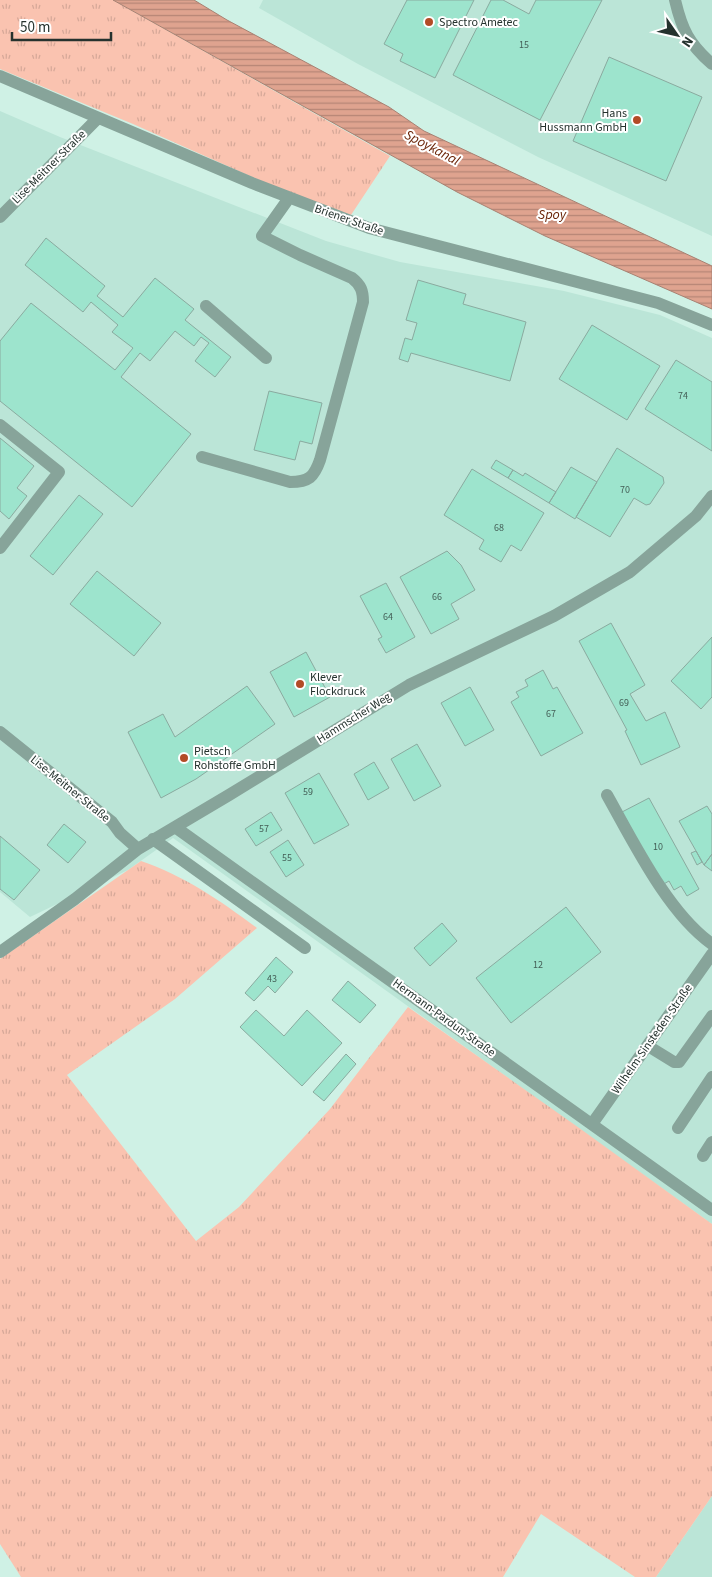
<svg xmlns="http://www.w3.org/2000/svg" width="712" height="1577" font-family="'Source Sans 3',sans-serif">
<defs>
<pattern id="grass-tufts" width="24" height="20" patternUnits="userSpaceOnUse" patternTransform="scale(1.25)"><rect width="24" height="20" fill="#fac3b0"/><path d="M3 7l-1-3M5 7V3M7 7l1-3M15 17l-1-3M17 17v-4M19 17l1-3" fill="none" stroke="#d6a898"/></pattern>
<pattern id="water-rules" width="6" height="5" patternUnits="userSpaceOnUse" patternTransform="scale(1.25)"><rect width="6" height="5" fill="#dfa38f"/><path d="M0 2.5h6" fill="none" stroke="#b58575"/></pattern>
</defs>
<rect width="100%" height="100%" fill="#cff1e5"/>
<path fill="#bbe5d7" d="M263,0h449v236l-174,-79 -180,-93 -99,-56z
M0,111l60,26 266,104 74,21 164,29 96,24 52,23v886l-539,-386 -45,32 -98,47 -30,-25z
M712,1496v81h-56z"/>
<path fill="url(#grass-tufts)" d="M0,0h113l277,156 -39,59 -72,-26 -146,-65 -133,-55z
M141,861c42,14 80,40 116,67l-82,71 -108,76 129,166 43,-34 91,-98 78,-102 174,123 130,94v272l-56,81h-21l-94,-63 -38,63h-482l-21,-33v-585z"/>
<path fill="url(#water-rules)" stroke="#a78172" d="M113,0h81l33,20 162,87 35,24 288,135v43l-167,-73 -88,-44z"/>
<path fill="#9de4cd" stroke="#8aaa9f" d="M407,0h67l-39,78 -35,-17 3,-7 -19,-10z
M491,0h12l26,14 7,-14h66l-62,120 -87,-45z
M609,57l93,40 -36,84 -93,-40z
M46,238l59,48 -8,10 26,21 32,-39 39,31 -9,11 46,37 -16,20 -20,-16 14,-18 -8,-6 -7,9 -19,-15 -25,30 -10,-8 -19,24 70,57 -59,73 -132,-106v-60l31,-38 84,67 18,-22 -21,-16 6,-7 -27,-23 -8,10 -58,-47z
M418,280l48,14 -3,10 63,18 -16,59 -99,-28 -3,9 -9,-3 6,-21 7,2 5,-17 -11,-3z
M592,325l68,41 -33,54 -68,-41z
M676,360l36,22v69l-67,-42z
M269,391l53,12 -10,41 -12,-3 -5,19 -41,-10z
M0,438l34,28 -17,22 10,8 -18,23 -9,-8z
M617,448l46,29 1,6 -14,21 -4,1 -12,-7 -24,39 -34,-20z
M496,460l17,10 -5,8 -17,-10z
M571,467l26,15 -22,37 -26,-16z
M472,469l72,44 -23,38 -10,-6 -10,17 -22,-13 5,-9 -40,-25z
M513,470l10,6 2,-3 31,19 -7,11 -41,-25z
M79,495l24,19 -50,61 -23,-19z
M447,551l14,14 14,25 -24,14 8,15 -28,15 -31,-57z
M97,571l64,52 -27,33 -64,-52z
M386,583l29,54 -29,16 -8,-14 4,-2 -22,-41z
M611,623l34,62 -15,9 16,27 19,-9 15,35 -39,18 -16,-34 2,-1 -48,-89z
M712,637v60l-11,12 -30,-28z
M306,652l24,45 -36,20 -24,-45z
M543,670l10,19 4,-2 26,46 -42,23 -30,-54 8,-5 -3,-5 12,-6 -3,-6z
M247,686l28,38 -79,55 -35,19 -33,-66 35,-18 12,23z
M470,687l24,43 -29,16 -24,-43z
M417,744l24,42 -27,15 -23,-42z
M374,762l15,26 -21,12 -14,-26z
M319,773l30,52 -35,19 -29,-51z
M649,798l50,91 -12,7 -6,-10 -7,4 -5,-9 -7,4 -40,-73z
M707,806l5,8v40l-8,11 -25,-44z
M271,812l11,18 -26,16 -11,-17z
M64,824l22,18 -18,21 -21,-18z
M0,836l40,34 -26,30 -14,-11z
M288,840l16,25 -18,12 -16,-25z
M696,851l6,11 -5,3 -6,-12z
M712,854v17l-8,-6z
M566,907l35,45 -90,71 -35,-45z
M442,923l15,18 -27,25 -16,-18z
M276,957l17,15 -18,21 -7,-7 -14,15 -9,-8z
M348,981l28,24 -16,18 -28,-23z
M256,1010l28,26 23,-26 35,33 -40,43 -62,-59z
M346,1054l10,10 -32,37 -11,-9z"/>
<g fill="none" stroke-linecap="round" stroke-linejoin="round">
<path stroke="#87a49a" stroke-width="12" d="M675,0c7,30 14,44 37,64
M0,76l252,107 117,45 289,75 54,22
M0,217l98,-99
M206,306l60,52
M0,425l59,47 -59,76
M202,457l88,25c19,0 24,-5 30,-22l43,-158c0,-11 -2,-17 -11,-24l-52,-23 -38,-19 27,-38
M0,732l112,90 8,11 18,16
M607,795c27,48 61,118 105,149
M175,827l537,383
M153,839l152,109
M0,952l75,-53 63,-50 91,-54 180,-110 145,-69 76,-44 66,-56 16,-20
M648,1046l26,16h5l33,-46
M592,1124l120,-170
M678,1128l34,-51
M703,1156l9,-14"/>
</g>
<g fill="#b34b26" stroke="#fff" stroke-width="2">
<circle cx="429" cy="22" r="5"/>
<circle cx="637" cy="120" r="5"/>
<circle cx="300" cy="684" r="5"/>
<circle cx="184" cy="758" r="5"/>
</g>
<g text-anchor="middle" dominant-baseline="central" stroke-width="4" stroke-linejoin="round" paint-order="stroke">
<g font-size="10" fill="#435e56">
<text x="524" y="45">15</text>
<text x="683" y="396">74</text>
<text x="625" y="490">70</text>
<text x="499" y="528">68</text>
<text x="437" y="597">66</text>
<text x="388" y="617">64</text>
<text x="624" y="703">69</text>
<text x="551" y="714">67</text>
<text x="308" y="792">59</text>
<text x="264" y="829">57</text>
<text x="658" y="847">10</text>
<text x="287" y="858">55</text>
<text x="538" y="965">12</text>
<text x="272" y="979">43</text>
</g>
<g font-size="12" fill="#25322e" stroke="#fff" text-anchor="start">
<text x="439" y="22">Spectro Ametec</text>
<text x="627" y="113" text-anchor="end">Hans<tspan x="627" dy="14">Hussmann GmbH</tspan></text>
<text x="310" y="677">Klever<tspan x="310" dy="14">Flockdruck</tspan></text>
<text x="194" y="751">Pietsch<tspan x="194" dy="14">Rohstoffe GmbH</tspan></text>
</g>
<g font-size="12" fill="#25322e" stroke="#fff">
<text transform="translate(49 167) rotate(-45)">Lise-Meitner-Straße</text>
<text transform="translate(349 220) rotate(19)">Briener Straße</text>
<text transform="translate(354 718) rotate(-32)">Hammscher Weg</text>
<text transform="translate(70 789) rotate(39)">Lise-Meitner-Straße</text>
<text transform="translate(444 1018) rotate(36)">Hermann-Pardun-Straße</text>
<text transform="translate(652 1039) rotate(-55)">Wilhelm-Sinsteden-Straße</text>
</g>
<g font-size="14" font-style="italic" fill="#6a2407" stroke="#fff">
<text transform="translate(432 148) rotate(28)">Spoykanal</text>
<text x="552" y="215">Spoy</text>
</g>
</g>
<g transform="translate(677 35) rotate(124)" stroke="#ffffff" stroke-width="4" paint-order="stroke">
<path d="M0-4L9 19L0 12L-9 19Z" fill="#25322e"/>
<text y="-8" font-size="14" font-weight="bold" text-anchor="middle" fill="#25322e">N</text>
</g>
<path d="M12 32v8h99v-8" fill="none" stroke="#25322e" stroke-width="2.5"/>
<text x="20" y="32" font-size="15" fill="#25322e" stroke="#ffffff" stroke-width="4" paint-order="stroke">50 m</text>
</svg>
